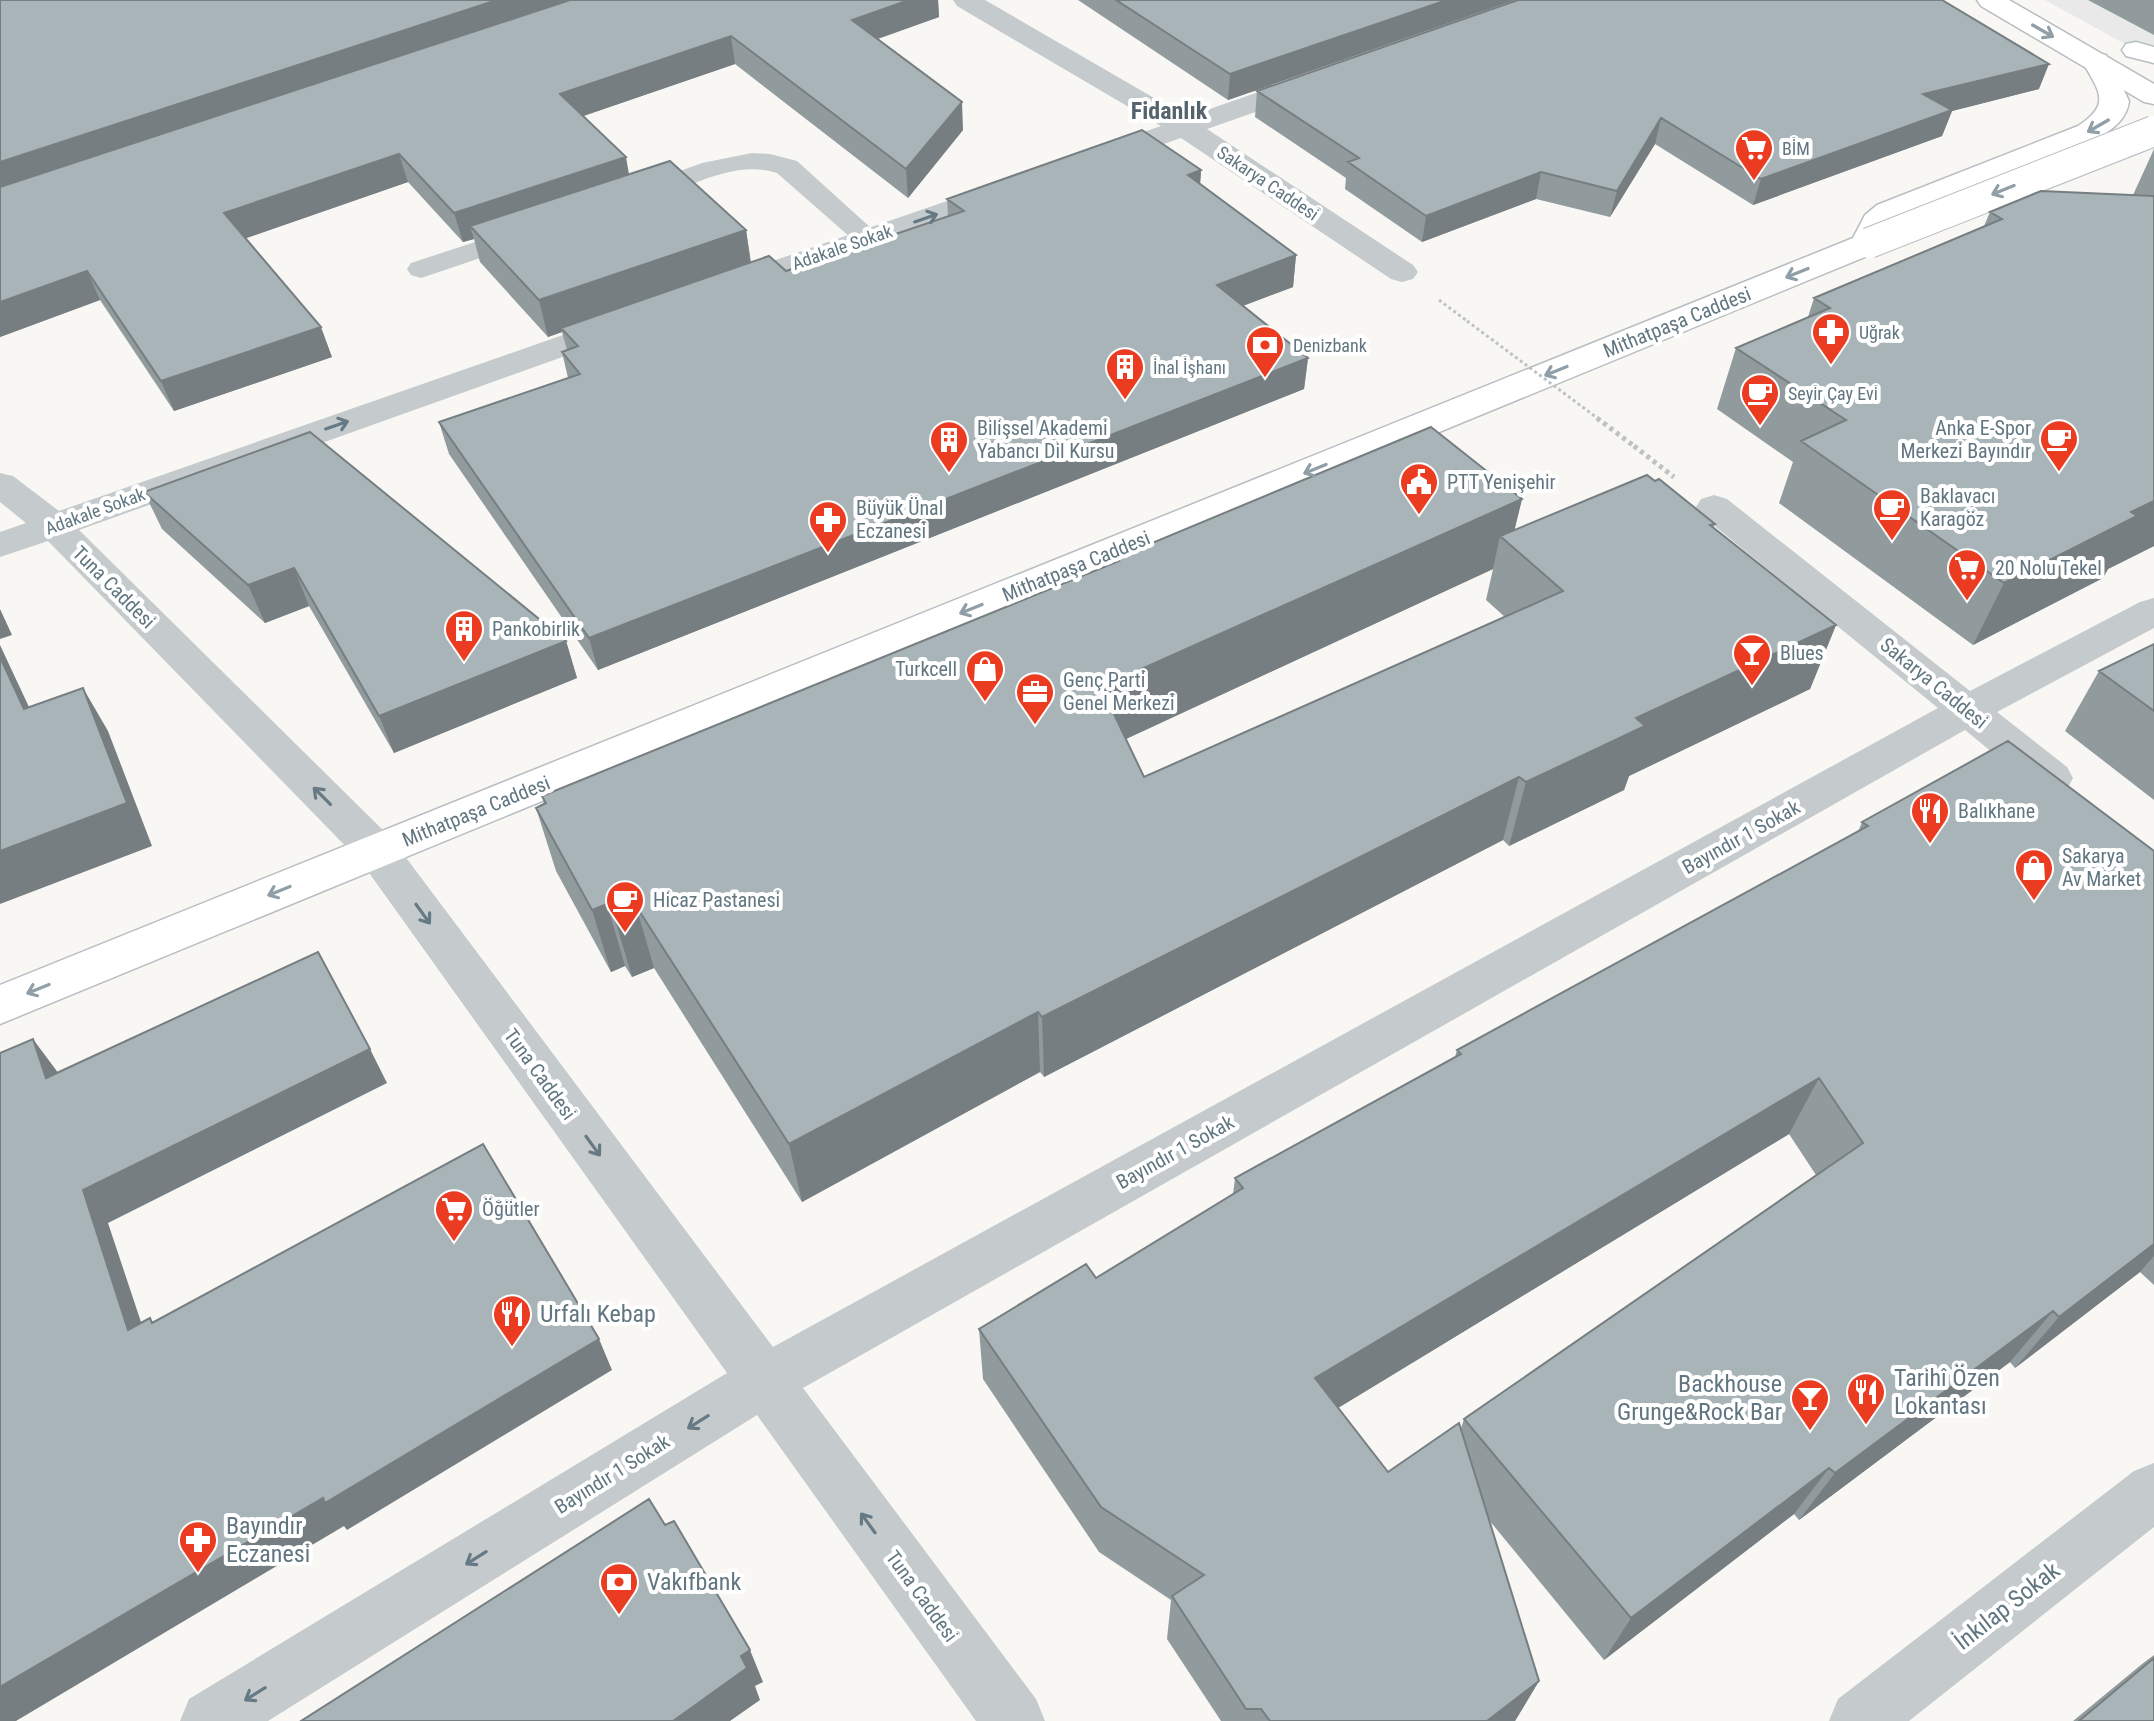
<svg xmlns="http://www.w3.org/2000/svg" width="2154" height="1721" font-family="'Roboto Condensed',sans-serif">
<rect width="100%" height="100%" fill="#f8f7f4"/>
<path fill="#e8e9e8" d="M2045,0h109v60l-18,-10z"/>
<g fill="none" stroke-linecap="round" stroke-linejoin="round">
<g stroke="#b7bec1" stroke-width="3">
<path id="secondary" d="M2136,42l18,5v16l-28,-7 -4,-6 4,-6z
M2096,53l10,2 4,6 19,40c-2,18 -16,28 -31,37l-199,79c-12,11 -12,25 -22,35l-1877,772v-39l1853,-747 12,-23 12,-10 201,-79c34,-22 21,-35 4,-65l4,-6z"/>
</g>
<g stroke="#b8bdc0" stroke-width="3">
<path id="primary" d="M1977,0h32l145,84v20l-10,-2 -163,-96z"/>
</g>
<path stroke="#bec2c3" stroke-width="3" stroke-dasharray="3 3" stroke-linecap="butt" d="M1439,300l28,21"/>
<path stroke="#bec2c3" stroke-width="5" stroke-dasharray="4 4" stroke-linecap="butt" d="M1634,446l40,31"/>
<path fill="#c5cacc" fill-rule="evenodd" d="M752,153l18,1 27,7 85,77 -4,6 -10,2 -10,-2 -81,-71c-47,-15 -95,20 -140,31l-10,-2 -4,-6 4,-6 75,-27z
M527,225l10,2 4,6 -4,6 -116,39 -10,-3 -4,-6 4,-6z"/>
<path fill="#c5cacc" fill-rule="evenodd" d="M953,0h32l202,117 114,-40 10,-2 10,2 4,6 -4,6 -114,40 206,136 5,7 -5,7 -11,3 -11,-3 -210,-141 -75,26 -10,3 -10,-3 -5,-6 5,-6 75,-26 -204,-120z
M1005,181l11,3 4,6 -4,6 -279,99 -11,3 -11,-3 -5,-7 5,-7z
M620,315l12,3 4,7 -4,7 -553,198 313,309 381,508 1165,-639 -237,-193 -5,-8 5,-8 13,-4 13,4 243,192 170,-89 14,-4v30l-157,84 70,55 6,11 -6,11 -15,4 -15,-4 -72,-59 -1162,658 233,311 9,22h-69l-219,-306 -489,306h-88l9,-22 538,-326 -365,-510 -314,-322 -48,16v-25l26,-9 -26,-21v-29l13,3 46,35z
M2154,1463v64l-245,194h-80l9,-22 296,-228z"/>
<use href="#secondary" fill="#fff" fill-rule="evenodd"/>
<use href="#primary" fill="#fff" fill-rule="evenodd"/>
<g stroke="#b7bec1" stroke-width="32" stroke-linecap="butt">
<path id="secondary-bridge" d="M1869,243l285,-112"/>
</g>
<path stroke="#bec2c3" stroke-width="3" stroke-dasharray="3 3" stroke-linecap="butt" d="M1467,321l133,99"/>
<path stroke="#bec2c3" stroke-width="5" stroke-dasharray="4 4" stroke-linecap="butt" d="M1597,418l37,28"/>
<use href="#secondary-bridge" stroke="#fff" stroke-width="30"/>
</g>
<path fill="#919b9e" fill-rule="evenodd" d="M0,0h938l1,17 -61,22 85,91 -55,68 -173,-134 -152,52 46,59 117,55 5,32 35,9 162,-55 -1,-17 254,-29 -1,14 96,71 -3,32 -50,19 65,52 -4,31 -706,281 -149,-216 -10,-32 129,-44 -6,-26 5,-2 -5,-18 -14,5 -68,-75 -6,-23 -11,3 -55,-60 -162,56 86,119 -158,54 -74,-111 -100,37z
M1078,0h437l-287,100z
M2088,0h66v35z
M2039,89l-87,22 -10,25 -189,69 -98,-61 -45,73 -74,-18 -114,43 -77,-53 1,-11 -91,-61 2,-26z
M2154,149v397l-46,23 -5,9 -130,67 -194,-142 14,-41 -76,-53 19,-61 72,-31 6,-19 170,-72 6,-14 143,-17z
M144,492l422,149 11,37 -183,75 -85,-147 -44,17 -103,-94z
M1522,499l-8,31 201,-6 -2,4 123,97 -26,64 -181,87 -5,14 -115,56 -6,-6 -459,237 -4,-5 -238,130 -148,-234 -22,9 -7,-11 -14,6 -55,-101 -20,-63 8,-4 -2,-8 574,-234v-4zM1493,569l-7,31 19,17 -361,160 -18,-38z
M2154,644v156l-89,-69 34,-60z
M1862,822l292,29v434l-14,-13 -125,96 -5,-6 -211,158 -5,-6 -190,146 -115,-140 50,161 -24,40h-294l-54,-82 4,-39 -72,-48 -116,-173 -4,-50 117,-51 137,-84 2,-16 220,-121 2,-7 401,-218zM1789,1134l27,41 -352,244 -3,9 -73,44 -50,-64z
M2154,1655v66h-81l69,-57z"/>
<path fill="#767e81" d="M497,0h89l-586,195v-33z
M909,0h29l1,17 -85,30 -2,-27z
M1447,0h68l-287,100 2,-26z
M731,36l4,28 -169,58 -6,-28z
M2049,64l-10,25 -87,22 -10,25 -189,69 8,-26 162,-85z
M962,102l1,28 -55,68 -2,-29z
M1661,118l-6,26 -45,73 7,-26z
M399,154l9,28 -173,60 -11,-29z
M626,157l5,29 -161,40 4,13 -11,3 -9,-29z
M1201,170l-2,31 -11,-26z
M1541,172l-5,27 -114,43 4,-26z
M746,230l5,36 -190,62 1,4 -14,5 -9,-37z
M1296,255l-3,32 -78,29 2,-31z
M87,271l13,29 -100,37v-35z
M321,327l11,30 -158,54 -13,-30z
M1308,358l-4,31 -706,281 -9,-32z
M1522,499l-11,46 -11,-9 -7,33 -393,182 1,-64z
M2154,501v45l-46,23 -5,9 -130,67 31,-62 127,-71z
M294,568l15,38 -44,17 -17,-38z
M0,609l12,26 -12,4z
M1836,625l-26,64 -181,87 -5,14 -115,56 17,-64 110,-64z
M566,641l11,37 -183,75 -15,-37z
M0,645l50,107 -26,-43 -24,-52z
M83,688l25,43 44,115 -152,58v-53z
M1519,777l-16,63 -459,237 -2,-60z
M607,904l18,62 -14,6 -19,-62z
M636,906l18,62 -22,9 -18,-61z
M1038,1012l2,60 -238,130 -13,-58z
M33,1039l26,35 -13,4z
M370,1049l17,34 -279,140 46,138 -26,-31 -45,-140z
M1819,1078l-30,56 -484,294 10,-50z
M2154,1244v12l-14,16 -125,96 44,-51z
M2053,1311l-43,51 -211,158 36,-47z
M599,1339l13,31 -265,160 -3,-4 -328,195h-16v-34l323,-189z
M1829,1468l-35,46 -190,146 27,-42z
M750,1650l13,32 -8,4 5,14 -30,21h-57l68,-65z
M1539,1681l-24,40h-28z"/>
<path fill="#a9b4b8" stroke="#767e81" stroke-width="2" d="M0,0h497l-497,162z
M570,0h339l-57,20 110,82 -56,67 -175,-133 -171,58 66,63 -172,56 -55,-59 -175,59 97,114 -160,54 -74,-110 -87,31v-115z
M1116,0h331l-217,74z
M1518,0h424l107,64 -126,30 29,16 -191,69 -100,-61 -44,73 -76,-19 -115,44 -78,-54 11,-4 -102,-67z
M1142,130l59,40 -13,5 108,80 -79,30 91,73 -719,280 -150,-216 141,-48 -18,-22 16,-6 -17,-18 208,-72 17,15 178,-60 -17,-12z
M670,161l76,69 -207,70 -69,-74z
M2041,191l113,5v305l-23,11 6,4 -133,67 -203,-142 45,-21 -110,-72 94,-40 -16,-10 188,-79 -12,-7z
M1431,427l91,72 -421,188 43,90 419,-186 -63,-55 147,-61 8,6 4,-2 56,45 -5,1 126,100 -200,93 9,8 -119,56 -7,-5 -477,240 -4,-5 -249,132 -153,-238 -22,10 -7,-12 -15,6 -56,-102 10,-5 -4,-7 577,-235 -3,-3z
M310,432l256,209 -187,75 -85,-148 -46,17 -104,-93z
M2154,644v67l-55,-40z
M0,657l24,52 59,-21 44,115 -127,48z
M2008,741l146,110v393l-95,73 -6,-6 -218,162 -6,-5 -198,150 -167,-199 399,-276 -44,-65 -504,300 73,94 71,-49 80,258 -52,40h-217l-9,-12h-15l-74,-113 32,-21 -103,-68 -122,-178 107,-65 10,14 147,-90 -8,-10 226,-124 -4,-4 411,-224 -6,-4z
M318,952l52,97 -287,141 45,140 22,-12 2,5 331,-179 116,195 -274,164 -2,-5 -323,189v-634l33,-14 13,39z
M649,1499l16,26 9,-4 76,129 -9,6 6,12 -74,53h-372z
M2154,1658v63h-75z"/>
<defs><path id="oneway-shaft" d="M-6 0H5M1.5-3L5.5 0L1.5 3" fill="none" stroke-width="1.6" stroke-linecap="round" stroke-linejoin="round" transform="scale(2)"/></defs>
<g stroke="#909fa7">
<use href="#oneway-shaft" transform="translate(2043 31) rotate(30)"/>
<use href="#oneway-shaft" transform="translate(2098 126) rotate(150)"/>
<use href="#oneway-shaft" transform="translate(2003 190) rotate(158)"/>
<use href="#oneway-shaft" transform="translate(1797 273) rotate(158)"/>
<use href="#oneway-shaft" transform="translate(1556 371) rotate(158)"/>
<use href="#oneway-shaft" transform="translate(1315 469) rotate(158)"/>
<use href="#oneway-shaft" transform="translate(971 609) rotate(158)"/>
<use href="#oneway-shaft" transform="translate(279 891) rotate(158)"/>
<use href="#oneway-shaft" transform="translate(38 989) rotate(158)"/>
</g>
<g stroke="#667a85">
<use href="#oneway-shaft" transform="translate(926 218) rotate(-19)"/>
<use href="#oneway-shaft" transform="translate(337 425) rotate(-19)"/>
<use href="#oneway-shaft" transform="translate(322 796) rotate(-135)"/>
<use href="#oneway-shaft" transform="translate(423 914) rotate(54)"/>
<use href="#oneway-shaft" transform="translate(593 1146) rotate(54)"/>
<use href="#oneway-shaft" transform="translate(698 1422) rotate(148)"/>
<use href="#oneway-shaft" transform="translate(868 1523) rotate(-126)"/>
<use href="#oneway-shaft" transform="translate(476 1558) rotate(148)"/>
<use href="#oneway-shaft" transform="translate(255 1694) rotate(148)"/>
</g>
<defs>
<g id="supermarket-pin" transform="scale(2)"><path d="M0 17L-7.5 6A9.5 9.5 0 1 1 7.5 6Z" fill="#eb3c21" stroke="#fff"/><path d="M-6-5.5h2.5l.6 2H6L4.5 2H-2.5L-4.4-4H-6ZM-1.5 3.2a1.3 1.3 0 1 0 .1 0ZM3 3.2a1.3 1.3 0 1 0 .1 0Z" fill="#fff"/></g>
<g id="pharmacy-pin" transform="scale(2)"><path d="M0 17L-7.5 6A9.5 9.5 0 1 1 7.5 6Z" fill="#eb3c21" stroke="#fff"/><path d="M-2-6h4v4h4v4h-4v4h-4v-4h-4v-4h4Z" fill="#fff"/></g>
<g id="bank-pin" transform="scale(2)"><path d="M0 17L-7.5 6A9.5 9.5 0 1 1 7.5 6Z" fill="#eb3c21" stroke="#fff"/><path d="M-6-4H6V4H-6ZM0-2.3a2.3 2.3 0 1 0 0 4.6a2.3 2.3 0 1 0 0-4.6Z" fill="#fff"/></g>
<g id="building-pin" transform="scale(2)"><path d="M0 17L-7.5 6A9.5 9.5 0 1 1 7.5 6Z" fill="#eb3c21" stroke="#fff"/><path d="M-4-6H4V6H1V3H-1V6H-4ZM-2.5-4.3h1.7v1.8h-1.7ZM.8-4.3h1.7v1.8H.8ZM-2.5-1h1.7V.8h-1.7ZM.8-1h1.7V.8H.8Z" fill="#fff"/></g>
<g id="cafe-pin" transform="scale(2)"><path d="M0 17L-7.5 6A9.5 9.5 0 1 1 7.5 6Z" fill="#eb3c21" stroke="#fff"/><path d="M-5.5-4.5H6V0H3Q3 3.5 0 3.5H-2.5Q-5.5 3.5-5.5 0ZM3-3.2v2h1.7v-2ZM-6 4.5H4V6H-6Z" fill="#fff"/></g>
<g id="civic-pin" transform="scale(2)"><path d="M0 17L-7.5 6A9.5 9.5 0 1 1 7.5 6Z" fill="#eb3c21" stroke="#fff"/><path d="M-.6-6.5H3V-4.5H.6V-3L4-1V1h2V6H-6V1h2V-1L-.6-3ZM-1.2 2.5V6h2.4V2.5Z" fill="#fff"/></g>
<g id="bar-pin" transform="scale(2)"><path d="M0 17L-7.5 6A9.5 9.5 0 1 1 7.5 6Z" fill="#eb3c21" stroke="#fff"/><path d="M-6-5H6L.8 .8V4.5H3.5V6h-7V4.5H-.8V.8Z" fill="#fff"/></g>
<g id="shop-pin" transform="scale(2)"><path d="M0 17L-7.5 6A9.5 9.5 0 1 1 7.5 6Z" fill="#eb3c21" stroke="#fff"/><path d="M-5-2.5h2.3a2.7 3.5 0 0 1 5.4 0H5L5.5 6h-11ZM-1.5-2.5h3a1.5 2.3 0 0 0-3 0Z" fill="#fff"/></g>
<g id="office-pin" transform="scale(2)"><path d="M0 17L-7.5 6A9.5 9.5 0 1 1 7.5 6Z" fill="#eb3c21" stroke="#fff"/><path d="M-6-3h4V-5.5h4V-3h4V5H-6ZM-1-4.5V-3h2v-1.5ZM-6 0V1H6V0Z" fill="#fff"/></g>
<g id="restaurant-pin" transform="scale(2)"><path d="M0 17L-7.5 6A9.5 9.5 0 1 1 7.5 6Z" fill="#eb3c21" stroke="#fff"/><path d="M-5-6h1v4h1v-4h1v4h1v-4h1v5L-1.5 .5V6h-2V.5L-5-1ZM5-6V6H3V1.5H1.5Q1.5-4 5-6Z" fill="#fff"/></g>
</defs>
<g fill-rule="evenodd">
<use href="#supermarket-pin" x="1754" y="148"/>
<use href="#pharmacy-pin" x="1831" y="332"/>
<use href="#bank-pin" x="1265" y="345"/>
<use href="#building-pin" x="1125" y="367"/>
<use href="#cafe-pin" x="1760" y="393"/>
<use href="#cafe-pin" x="2059" y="439"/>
<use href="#building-pin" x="949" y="440"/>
<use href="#civic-pin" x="1419" y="482"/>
<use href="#cafe-pin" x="1892" y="508"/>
<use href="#pharmacy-pin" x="828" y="520"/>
<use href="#supermarket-pin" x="1967" y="568"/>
<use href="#building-pin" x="464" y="629"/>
<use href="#bar-pin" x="1752" y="653"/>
<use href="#shop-pin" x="985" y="669"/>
<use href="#office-pin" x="1035" y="692"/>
<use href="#restaurant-pin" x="1930" y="811"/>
<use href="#shop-pin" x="2034" y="868"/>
<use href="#cafe-pin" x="625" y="900"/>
<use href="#supermarket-pin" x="454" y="1209"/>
<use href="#restaurant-pin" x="512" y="1314"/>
<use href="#restaurant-pin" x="1866" y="1392"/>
<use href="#bar-pin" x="1810" y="1398"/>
<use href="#pharmacy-pin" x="198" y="1540"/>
<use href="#bank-pin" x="619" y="1582"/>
</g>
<g text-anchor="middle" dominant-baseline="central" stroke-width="8" stroke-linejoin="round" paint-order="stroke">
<g font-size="18" fill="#617681" stroke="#fff" text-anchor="start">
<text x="1782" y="148">BİM</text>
<text x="1859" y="332">Uğrak</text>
<text x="1293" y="345">Denizbank</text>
<text x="1153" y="367">İnal İşhanı</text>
<text x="1788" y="393">Seyir Çay Evi</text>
</g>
<g font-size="18" fill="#617681" stroke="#fff">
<text transform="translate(1268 183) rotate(34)">Sakarya Caddesi</text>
<text transform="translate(842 247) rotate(-19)">Adakale Sokak</text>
<text transform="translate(95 511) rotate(-20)">Adakale Sokak</text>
</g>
<g font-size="20" fill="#617681" stroke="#fff">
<text transform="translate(1677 322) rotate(-22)">Mithatpaşa Caddesi</text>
<text transform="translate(1076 566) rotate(-22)">Mithatpaşa Caddesi</text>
<text transform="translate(114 587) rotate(45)">Tuna Caddesi</text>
<text transform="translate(1934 683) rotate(39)">Sakarya Caddesi</text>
<text transform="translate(476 811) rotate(-22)">Mithatpaşa Caddesi</text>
<text transform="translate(1741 837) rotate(-29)">Bayındır 1 Sokak</text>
<text transform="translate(540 1074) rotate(54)">Tuna Caddesi</text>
<text transform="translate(1175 1152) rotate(-29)">Bayındır 1 Sokak</text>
<text transform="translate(612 1474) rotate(-32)">Bayındır 1 Sokak</text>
<text transform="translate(922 1596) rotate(54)">Tuna Caddesi</text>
</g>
<g font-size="20" fill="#617681" stroke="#fff" text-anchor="start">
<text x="977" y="428">Bilişsel Akademi<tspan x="977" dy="23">Yabancı Dil Kursu</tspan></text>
<text x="2031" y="428" text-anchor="end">Anka E-Spor<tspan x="2031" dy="23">Merkezi Bayındır</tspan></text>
<text x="1447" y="482">PTT Yenişehir</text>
<text x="1920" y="496">Baklavacı<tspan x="1920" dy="23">Karagöz</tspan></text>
<text x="856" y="508">Büyük Ünal<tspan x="856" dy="23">Eczanesi</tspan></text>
<text x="1995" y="568">20 Nolu Tekel</text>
<text x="492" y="629">Pankobirlik</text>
<text x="1780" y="653">Blues</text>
<text x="957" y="669" text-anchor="end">Turkcell</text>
<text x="1063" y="680">Genç Parti<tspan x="1063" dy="23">Genel Merkezi</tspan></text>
<text x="1958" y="811">Balıkhane</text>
<text x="2062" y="856">Sakarya<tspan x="2062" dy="23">Av Market</tspan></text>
<text x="653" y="900">Hicaz Pastanesi</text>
<text x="482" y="1209">Öğütler</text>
</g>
<g font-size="24" font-weight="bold" fill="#54636c" stroke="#fff">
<text x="1169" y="111">Fidanlık</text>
</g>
<g font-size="24" fill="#617681" stroke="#fff" text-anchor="start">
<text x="540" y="1314">Urfalı Kebap</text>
<text x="1894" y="1378">Tarihî Özen<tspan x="1894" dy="28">Lokantası</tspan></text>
<text x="1782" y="1384" text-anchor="end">Backhouse<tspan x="1782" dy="28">Grunge&amp;Rock Bar</tspan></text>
<text x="226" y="1526">Bayındır<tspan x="226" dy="28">Eczanesi</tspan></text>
<text x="647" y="1582">Vakıfbank</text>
</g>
<g font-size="24" fill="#617681" stroke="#fff">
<text transform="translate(2007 1606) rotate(-38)">İnkılap Sokak</text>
</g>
</g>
</svg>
